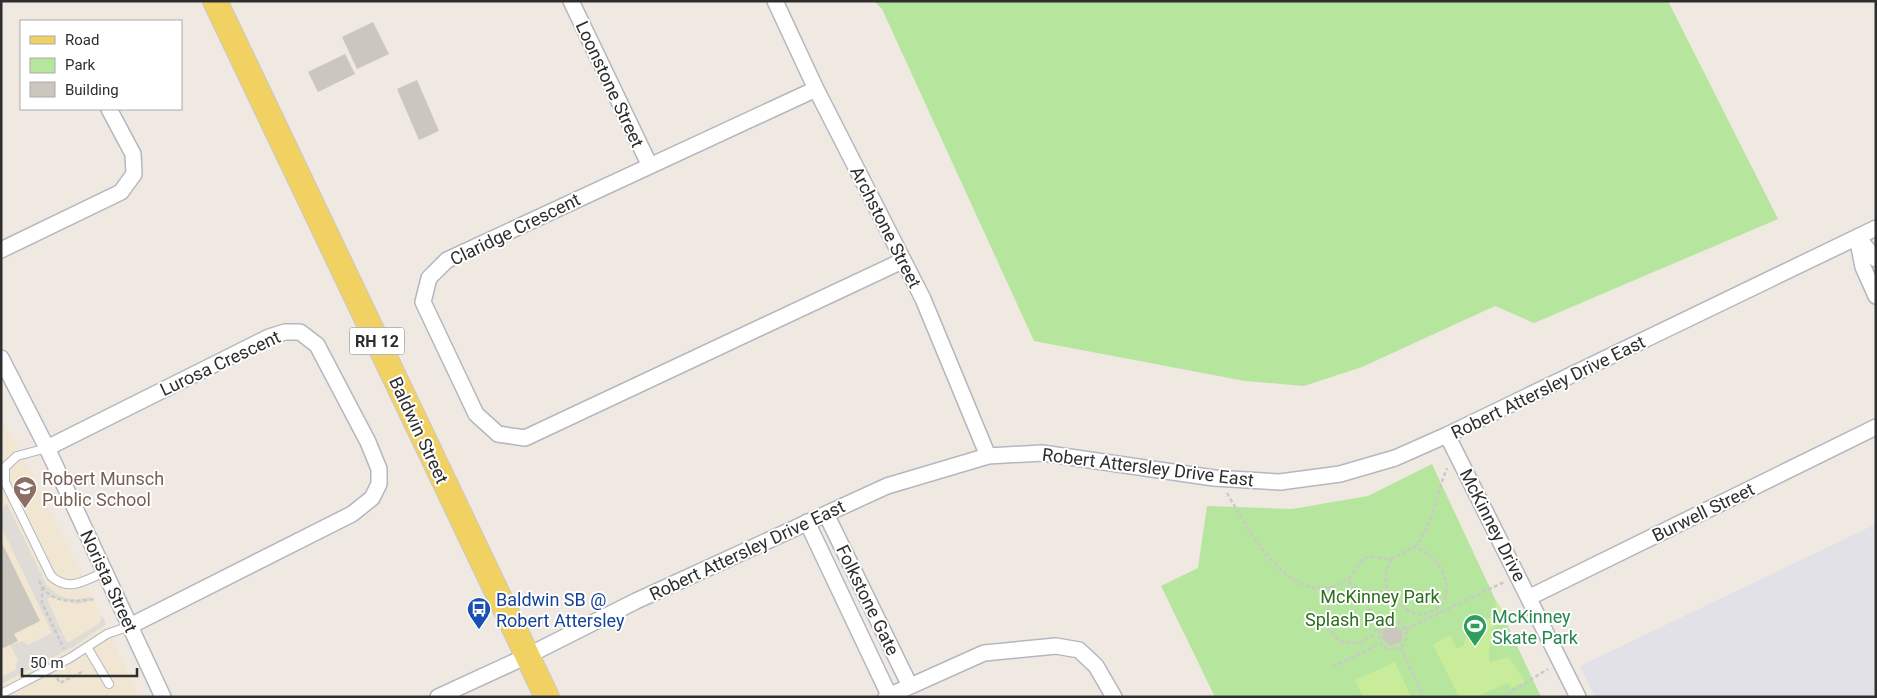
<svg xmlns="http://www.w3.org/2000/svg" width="1877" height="698" font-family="Roboto,sans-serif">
<rect width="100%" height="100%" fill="#efe9e1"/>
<path fill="#e3e1e8" d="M1876,524v173h-281l-15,-31z"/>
<path fill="#f0e6d1" d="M1,419l15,24 66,132 57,122h-138z"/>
<path fill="#b6e59e" d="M874,1h794l110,218 -244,104 -39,-17 -133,61 -58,19 -59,-5 -211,-40 -152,-332z
M1432,464l109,233h-326l-54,-111 37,-18 9,-62 85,3 76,-13z"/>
<path fill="#c9ec9a" d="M1496,601l10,14 -15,15c1,12 -4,21 -1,32l19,-5 16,25 -14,6 -3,-5 -32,14h-17l-26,-52 17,-10 7,14 7,-4 1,-7 8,-2 3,-12 18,-8z
M1395,662l16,35h-48l-8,-17z"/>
<path fill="#dfdcd8" d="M7,504l40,82 13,10 16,4 13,-3 2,4 -15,3 -24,-7 -5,2 19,42 3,1 31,-19 2,-8 4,9 -33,23 -72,37v-7l14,-7 3,-10 -8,-15 14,-4 4,4 24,-12 -51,-107v-12l3,-8z"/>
<path fill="#cbc7bf" d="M373,22l16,32 -32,15 -15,-32z
M345,54l10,20 -37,18 -10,-20z
M417,80l22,51 -20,9 -22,-51z
M1,541l39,80 -26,13 4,7 -17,8z
M1393,624l9,6v11l-11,5 -9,-7 1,-10z"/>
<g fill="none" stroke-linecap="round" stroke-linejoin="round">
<g stroke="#b4b7c1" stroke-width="10">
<path id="lane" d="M47,448l-30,8 -12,11v15l46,94c18,17 34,4 54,-4
M87,647l22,37
M1,694l69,-36 37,-24 23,-8"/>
</g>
<g stroke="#b4b7c1" stroke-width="18">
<path id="street" d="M571,1l79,165
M775,1l41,88 107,210 65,157
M816,89l-369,171 -18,18 -6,24 53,112 22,20 27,4 377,-177
M1857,237l6,30 13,29
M1858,238l18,21
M1,250l120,-58 13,-18 -1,-20 -24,-45
M1,358l46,90 116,249
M1447,435l131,262
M47,448l222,-111 16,-5h15l17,13 51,97 11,27v15l-7,14 -20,16 -222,112
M826,514l84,172
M807,522l82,173
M1530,597l346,-170
M438,697l89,-41 109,-55 251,-115 101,-30 54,-3 172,25 66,4 60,-8 55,-16 52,-23 429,-207
M886,697l98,-44 72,-7 23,4 17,16 18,31"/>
</g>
<g stroke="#c9c9c9" stroke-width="26">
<path id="primary" d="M215,1l332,696"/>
</g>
<path stroke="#c9c9c9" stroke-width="2.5" stroke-dasharray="4 2.5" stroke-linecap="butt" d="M1227,493c22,38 66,122 120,87 7,-5 10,-16 17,-21 9,-6 20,3 29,-1 5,-3 20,-10 23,-13 17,-20 21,-53 31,-77
M1391,559c-14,28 1,42 25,56 5,-1 11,-1 15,-3 32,-16 9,-58 -17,-65
M39,581c12,25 34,20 57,18
M42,587v16l22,46
M1329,587l-1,40 11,14c22,5 25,2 41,-14l-22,-37 -11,-10
M1360,593l30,-1
M1406,629l98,-47
M1401,648l23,49
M1333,667l48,-24 6,7 14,-2 5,-9v-10l-7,-7h-8l-11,5 -1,7 2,9
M57,678l3,5 24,-12
M1502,697l46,-28"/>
<use href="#lane" stroke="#fff" stroke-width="8"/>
<use href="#street" stroke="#fff" stroke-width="15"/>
<use href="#primary" stroke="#f2d163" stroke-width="24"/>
</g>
<defs>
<g id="school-pin" transform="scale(1.25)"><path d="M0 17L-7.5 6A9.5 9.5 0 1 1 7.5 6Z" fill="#8d6e63" stroke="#fff"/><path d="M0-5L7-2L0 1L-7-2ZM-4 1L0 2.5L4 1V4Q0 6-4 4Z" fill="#fff"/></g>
<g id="bus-pin" transform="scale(1.25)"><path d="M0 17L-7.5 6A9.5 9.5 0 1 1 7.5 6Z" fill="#1a4fb4" stroke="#fff"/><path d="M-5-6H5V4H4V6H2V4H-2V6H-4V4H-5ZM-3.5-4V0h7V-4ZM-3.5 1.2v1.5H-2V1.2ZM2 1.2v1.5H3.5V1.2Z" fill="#fff"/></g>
<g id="stadium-pin" transform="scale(1.25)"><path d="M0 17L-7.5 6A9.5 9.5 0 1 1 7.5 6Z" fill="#2e9e5b" stroke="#fff"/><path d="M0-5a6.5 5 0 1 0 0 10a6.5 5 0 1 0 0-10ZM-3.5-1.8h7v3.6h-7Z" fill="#fff"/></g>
</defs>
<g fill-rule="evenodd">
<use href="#school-pin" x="25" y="488"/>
<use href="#bus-pin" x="479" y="609"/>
<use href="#stadium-pin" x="1475" y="626"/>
</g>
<g text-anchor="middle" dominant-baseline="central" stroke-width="4" stroke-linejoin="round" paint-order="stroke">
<rect fill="#fff" stroke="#6d6d6d" stroke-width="1" x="349.5" y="327.5" width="55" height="27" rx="4"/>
<g font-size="16" font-weight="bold" fill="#2e2e2e">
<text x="377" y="341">RH 12</text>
</g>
<g font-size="18" fill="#2e2e2e" stroke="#fff">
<text transform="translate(610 84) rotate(65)">Loonstone Street</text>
<text transform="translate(886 227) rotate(63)">Archstone Street</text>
<text transform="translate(515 229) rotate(-26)">Claridge Crescent</text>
<text transform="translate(220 363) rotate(-25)">Lurosa Crescent</text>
<text transform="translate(1548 387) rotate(-26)">Robert Attersley Drive East</text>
<text transform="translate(419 430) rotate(65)">Baldwin Street</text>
<text transform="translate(1148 467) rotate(7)">Robert Attersley Drive East</text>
<text transform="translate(1703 512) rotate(-26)">Burwell Street</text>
<text transform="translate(1493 525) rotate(63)">McKinney Drive</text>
<text transform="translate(747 550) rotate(-25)">Robert Attersley Drive East</text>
<text transform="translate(109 581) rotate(65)">Norista Street</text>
<text transform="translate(868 600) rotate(64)">Folkstone Gate</text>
</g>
<g font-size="18" fill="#785e54" stroke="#fff" text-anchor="start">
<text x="42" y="478">Robert Munsch<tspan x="42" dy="21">Public School</tspan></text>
</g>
<g font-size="18" fill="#2c6e1b" stroke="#fff">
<text x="1380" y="596">McKinney Park</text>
<text x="1350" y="619">Splash Pad</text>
</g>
<g font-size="18" fill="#164399" stroke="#fff" text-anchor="start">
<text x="496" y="599">Baldwin SB @<tspan x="496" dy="21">Robert Attersley</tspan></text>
</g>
<g font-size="18" fill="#27864d" stroke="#fff" text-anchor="start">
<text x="1492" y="616">McKinney<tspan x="1492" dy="21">Skate Park</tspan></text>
</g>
</g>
<rect width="1877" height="698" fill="none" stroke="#2e2e2e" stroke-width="5"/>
<rect x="20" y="20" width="162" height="90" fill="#ffffff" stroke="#ababab"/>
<rect x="30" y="36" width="25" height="8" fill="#f2d163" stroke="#ababab"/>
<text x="65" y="45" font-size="15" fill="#2e2e2e">Road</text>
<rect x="30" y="58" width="25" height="15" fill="#b6e59e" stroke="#ababab"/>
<text x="65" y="70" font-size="15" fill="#2e2e2e">Park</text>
<rect x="30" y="82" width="25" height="15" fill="#cbc7bf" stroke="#ababab"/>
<text x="65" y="95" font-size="15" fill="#2e2e2e">Building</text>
<path d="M22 668v8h115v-8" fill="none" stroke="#2e2e2e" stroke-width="2.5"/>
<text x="30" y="668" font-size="15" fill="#2e2e2e" stroke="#ffffff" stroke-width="4" paint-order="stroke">50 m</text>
</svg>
